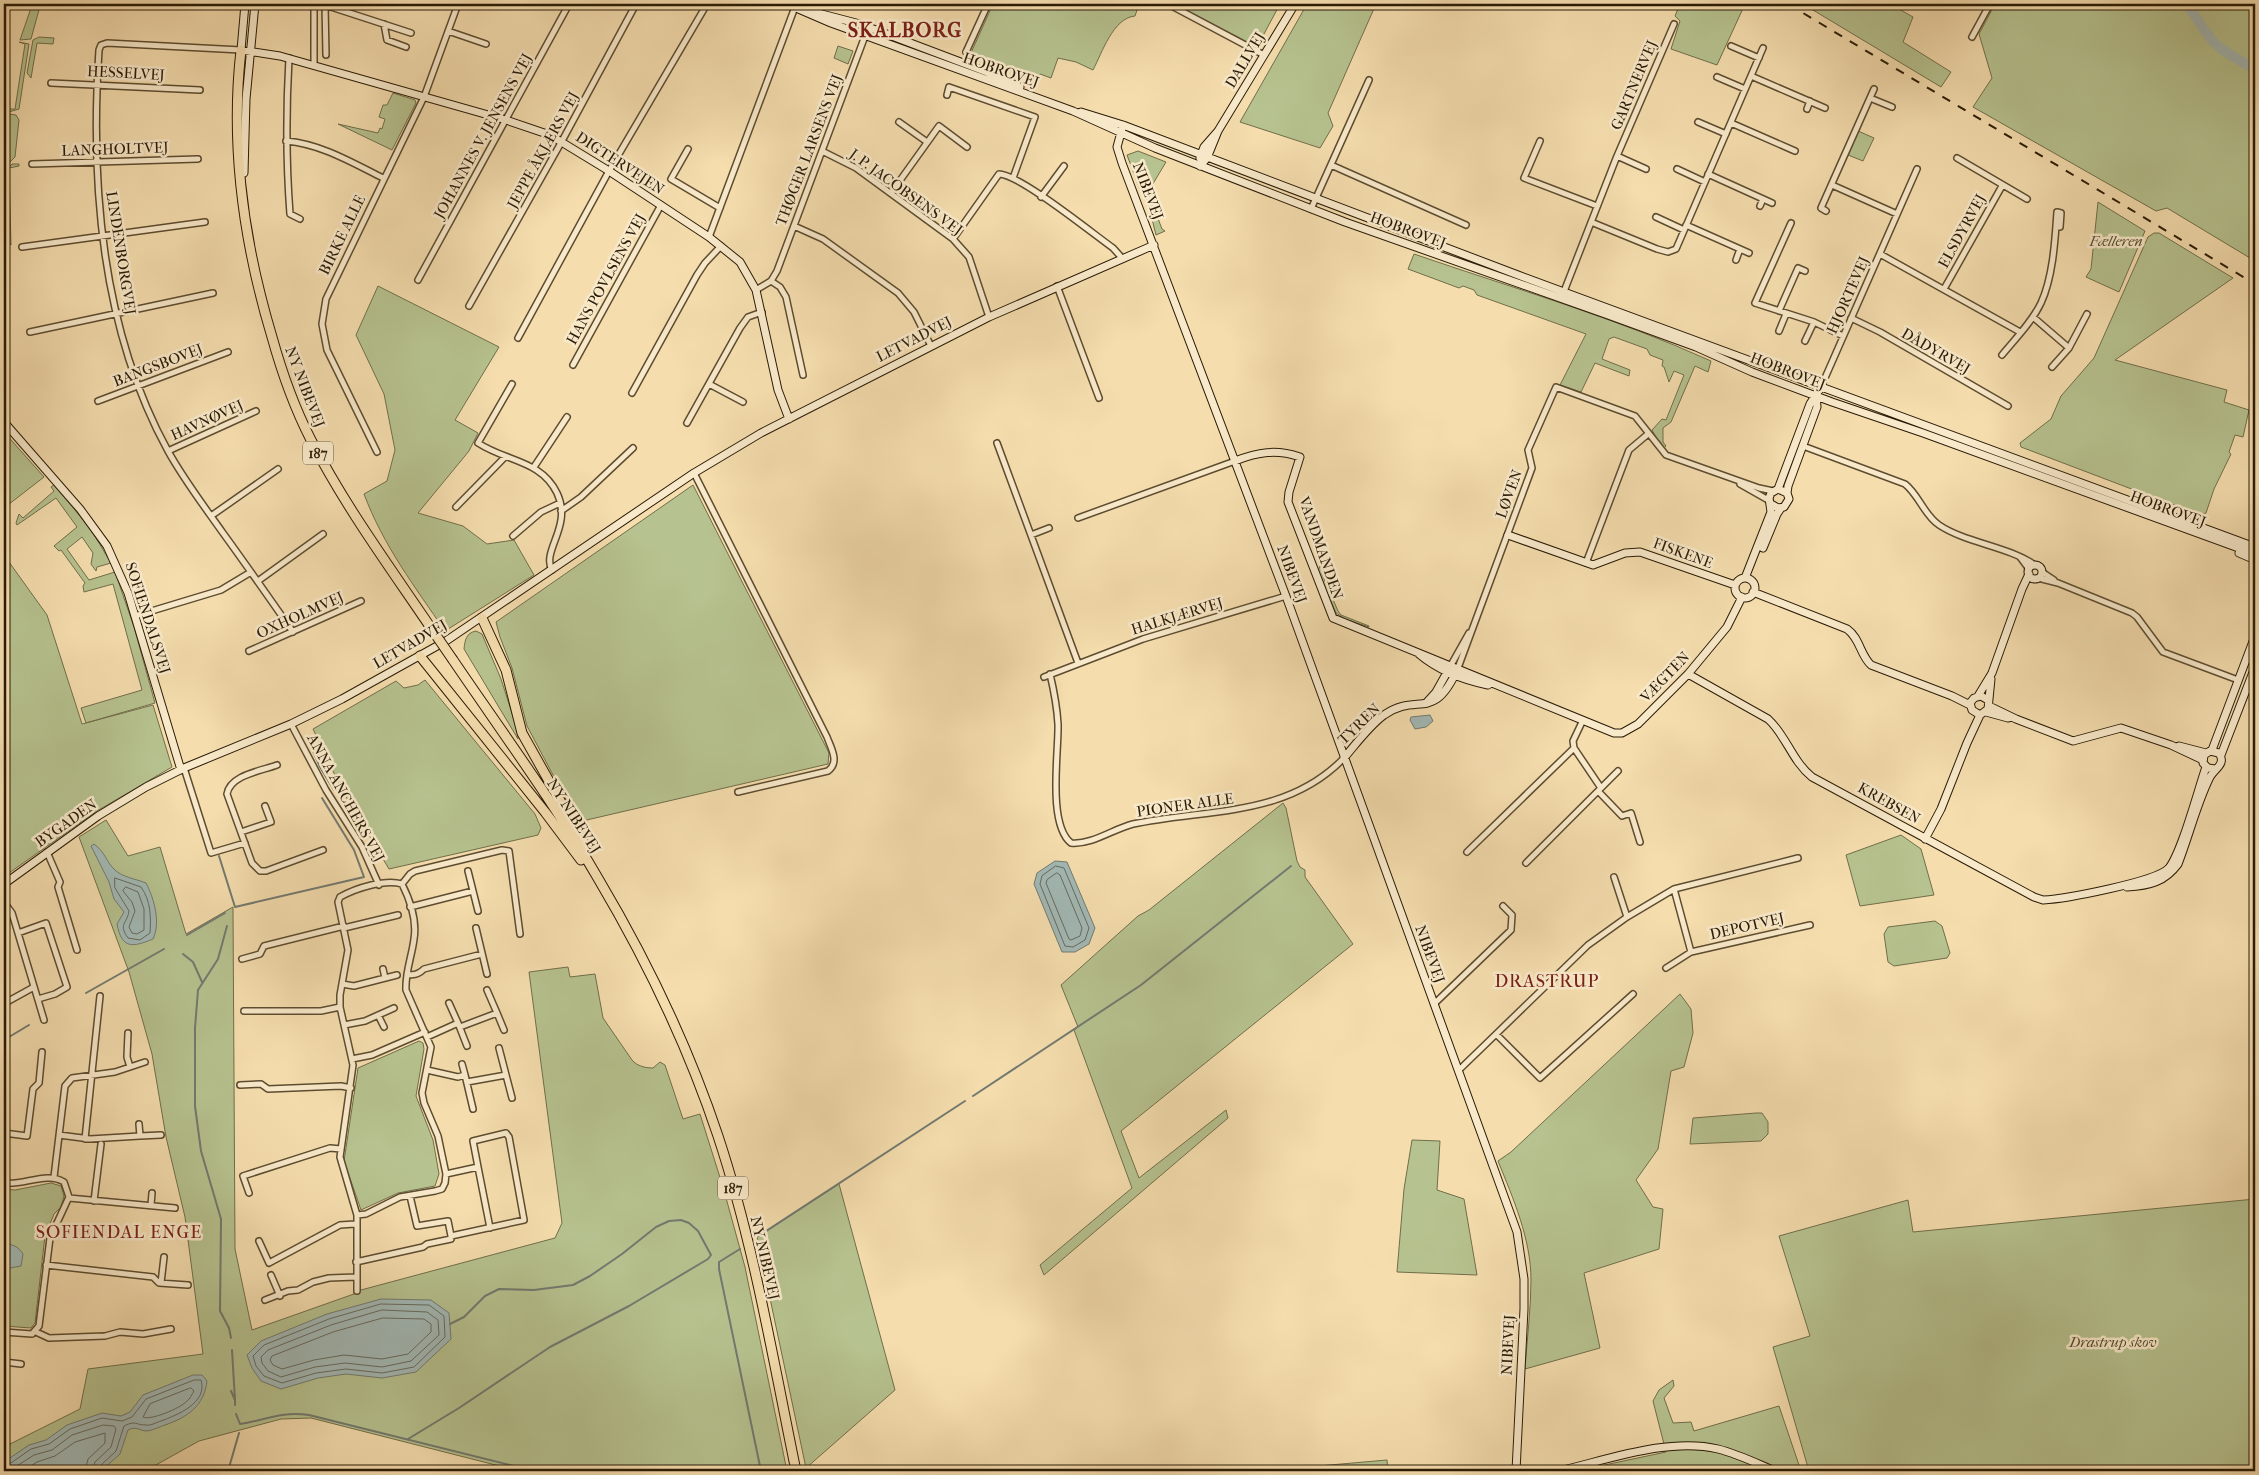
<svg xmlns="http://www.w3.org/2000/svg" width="2259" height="1475" font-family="'IM FELL French Canon',serif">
<rect width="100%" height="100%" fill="#f5ddae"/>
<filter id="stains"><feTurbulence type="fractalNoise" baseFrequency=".004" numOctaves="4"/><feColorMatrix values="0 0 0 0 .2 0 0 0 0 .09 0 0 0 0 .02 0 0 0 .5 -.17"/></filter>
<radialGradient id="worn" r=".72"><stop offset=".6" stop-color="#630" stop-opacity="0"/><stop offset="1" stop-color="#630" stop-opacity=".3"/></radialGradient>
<path fill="#b6c28f" stroke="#706e4a" d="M993,4h146l-4,12c-22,2 -33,37 -42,54l-17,-8 -18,-4 -7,20 -11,-4 -2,6 -68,-25z
M1175,4h105l-23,43z
M1307,4h69l-48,109 5,13 -13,22 -80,-26z
M1680,4h65l-28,61 -46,-16 9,-28 -5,-5z
M1803,4h87l23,13 -10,25 48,30 -10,15z
M1995,4h260v257l-88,-53 -11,3 -183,-104 19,-29 -13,-44z
M32,5l8,1 -9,33 -11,1z
M39,37l15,1 -1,6 -16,-1 -6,35 -4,-5 6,-33z
M19,42l10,2 -10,65 -10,3v-3h6l10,-65z
M838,46l15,5 -5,13 -14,-6z
M393,93l22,7 1,3 -24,47 -54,-26 40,9 2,-5 2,1 3,-10 -6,-2 4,-12h4z
M9,114l7,1 3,5 -4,37 -10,10 -1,17v-32z
M1858,131l16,7 -11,23 -15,-6z
M1138,151l28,11 -18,30 14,37 3,2 -9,4 -9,-36 -8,-12 -12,-32z
M12,164h7v2l-10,2 2,77 -2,-3 -1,-74z
M2098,202l47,29 -26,61 -33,-15 5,-8z
M2154,233h5l74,45 -118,82 112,30 -3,12 25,8 -6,27 -8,-2 -6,17 2,2 -17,35 -8,24 -6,2 -179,-68 -1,-4 31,-24 10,-23 33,-38 54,-121z
M1414,254c99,34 202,64 297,107l-3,11 -13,-6 -24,56 -8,6v14l3,4 -3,3 -11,-19 10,-11 4,1 18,-45 -10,-4 -5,11 -5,-15 -2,-1 1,-6 -13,-5 -3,-6 -33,-12 -5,2 -7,20 28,11 -1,6 -34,-13 -14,29 -21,-7 26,-51 -109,-39 -3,-5 -11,-4 -4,2 -51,-19z
M378,286l121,61 -44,73 23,13 -9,18 -51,62 45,13 24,18 27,-4 20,35 -89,56c-30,-44 -62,-86 -81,-137l23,-13 8,-31 -11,-56 -28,-59z
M4,432l40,45 -40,31z
M54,485l36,43 21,35 -14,4 -1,4 -5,-7 2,-11 -11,-16 -15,12 22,31 26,-8 19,55 21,76 -69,20 -5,-15 61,-18 -29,-106 -29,8 -1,-6 2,-3 -24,-33 -2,1 -5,-5 23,-19 -21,-29 -39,27 -1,-2 3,-9 4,4 31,-27 -3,-4z
M693,485l136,268 -1,11 -250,58 -51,-96 -15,-58 -12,-31 -4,-15z
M4,555l43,60 35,109 71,-19 19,62 -75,44 -88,62 -5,-5z
M1320,566l3,6 2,-1 -3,3 16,37 3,4 28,11v1l-24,-8 -9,-6 -18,-42z
M476,631l6,3 19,45 17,53v7l-54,-90c1,-9 2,-16 12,-18z
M425,680l110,134 6,14 -3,7 -149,34 -47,-79 -29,-61 83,-48 8,7 14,-3z
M1283,803l3,5 11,53 3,6 5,3v7l48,67 -232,187 18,47 87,-68 2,8 -184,157 -4,-10 92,-77 -58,-158 4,-3 -17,-42 77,-69 11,-6z
M106,820l22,36 32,-9 26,87 47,-27 2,342 17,81 102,-36v-2l7,-2 194,-52 7,-15 -33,-251 39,-5 2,10 25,-3 8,44 29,42c5,6 13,8 21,8l7,-6 5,3 18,54 17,-5 23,73 22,80 42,204h-268l-208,-53 -30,1 -82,22 -54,30h-141v-24l76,-38 8,-40 115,-15 -18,-137 -19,-80 -14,-83 -23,-82 -50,-135z
M1901,835l20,14 13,46 -74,11 -14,-51z
M1935,921l7,5 8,27 -3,5 -53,8 -6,-4 -4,-28 4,-7z
M1680,994l11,15 2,24 -9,34 -13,4 -13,78 -22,31 17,27 10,2 -4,40 -75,24 16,75 -75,21c2,-30 6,-60 6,-89 0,-41 -18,-82 -33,-119l13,-9z
M419,1041l4,2 1,6 -8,47 17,44 6,34 -4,12 -37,7 -37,17 -17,-49 14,-93z
M1756,1113h6l6,9v12l-7,7 -71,3 3,-26z
M1412,1140l28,1 -3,49 27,9 13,76 -80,-3 7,-83z
M51,1183l10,3 3,10 -3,11 -7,7 -9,22 -10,87 -4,5 -27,-2v-137l11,1z
M839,1184l56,206 -89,78 -49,-231z
M2255,1199v272h-446l-36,-124 37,-11 -31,-100 129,-36 5,32z
M1673,1380l1,6 -10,12 9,25 18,-1 3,9 85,-25 22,65h-225l90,-19 -13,-51 6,-11z
M1387,1460l1,11h-127z"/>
<path fill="#a2b9b6" stroke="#727a70" d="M1430,715l3,6 -7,6 -11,2 -5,-9 1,-3z
M94,844c12,9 12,18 21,26 7,7 21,9 31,13 8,15 15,40 7,56 -20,8 -31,11 -36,-15l7,-12 -10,-13 -5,-17 -18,-36z
M1055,861l12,1 28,66 -6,16 -14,8h-13l-28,-68 3,-11z
M4,1243c9,2 14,3 19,11l-2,12 -11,2 -6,-3z
M381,1299l50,1 18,13 2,26 -35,33 -34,6 -36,-4 -28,4 -37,11 -20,-8 -9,-13 -5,-13 14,-14 66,-27z
M193,1375h9l5,6c-3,25 -19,36 -42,44 -6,2 -14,6 -19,6 -8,-1 -10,-5 -18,-1l-8,24 -19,17h-97v-9l25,-17 17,-5 21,-15 35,-12 19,3 9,-4 13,-17z"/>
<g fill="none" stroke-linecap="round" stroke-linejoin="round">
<path stroke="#666a5e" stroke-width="1" d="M1056,866l8,2 25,60 -4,12 -12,7 -8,-1 -25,-62 2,-8z
M1057,873l3,2 22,53 -2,8 -9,4 -2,-1 -23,-56 1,-3z
M115,878l26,9c10,14 10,30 9,46l-10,7 -12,-2c-10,-14 -1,-14 1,-27l-14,-23z
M126,887l12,5 6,17v21l-7,4 -5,-1 -3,-6 6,-16 -3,-9 -9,-11z
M381,1304l48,1 15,11 1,21 -31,30 -32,6 -36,-4 -30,4 -34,10 -18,-7 -8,-10 -3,-10 11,-11 65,-26z
M382,1310l45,2 11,8 1,15 -28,26 -29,6 -37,-4 -30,4 -34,10 -13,-6 -6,-8 -1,-6 7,-7 63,-25z
M383,1318l41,1 7,5v8l-23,22 -26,5 -38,-4 -30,5 -32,9 -9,-4 -3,-5 2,-4 61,-24z
M191,1388l3,3c-2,3 -4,8 -7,10 -6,7 -37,20 -44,16l7,-13z
M4,1466l4,-1 23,-16 18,-5 21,-15 32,-11 20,3 10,-4 14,-18 48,-19h7c7,23 -24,35 -40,41 -4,1 -10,5 -15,4 -11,0 -10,-5 -22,1l-8,25 -16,15 -2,5
M9,1471l25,-16 18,-5 20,-15 31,-10 11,1 2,3 -5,18 -16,15 -3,9
M23,1471l14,-9 18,-6 20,-14 30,-9v10l-17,16 -3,12"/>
<path stroke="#727a70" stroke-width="2" d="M307,737l13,30 14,23
M219,856l16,51 129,-30 -10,-27 -32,-52
M227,926l-9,33 -20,31 -3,38v78l6,45 20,68 -1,92 9,17 2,10
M187,935l38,-22
M183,954l10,8 9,20
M86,993l78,-44
M4,1040l25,-15
M973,1096l168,-111 150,-119
M757,1237l208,-136
M740,1249l-21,13v7l42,202
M232,1350l3,50
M231,1391l4,9v5
M236,1414l4,10c27,-4 40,-13 69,-9l225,56
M408,1439l51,-31 91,-61 79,-41 79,-47 3,-4 -13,-24 -9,-8 -8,-3 -12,1 -13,6 -34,27 -32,22 -17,9 -39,5 -35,-1 -14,7 -21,21 -14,7
M228,1471l11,-38"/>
<path stroke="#a2b9b6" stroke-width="10" d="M2186,4c12,13 19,32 33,43 11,9 25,15 36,23"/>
<g stroke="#5d4c30" stroke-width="8">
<path id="street" d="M314,4v61
M1168,4l96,51
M314,5h11l86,28
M325,5l1,50
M384,24l3,16 19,7
M448,31l38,13
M1972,37l18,-33
M1731,46l28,12
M241,50l-134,-7 -6,2 -2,5c-9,135 3,281 69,401 16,29 36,55 55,82 24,33 47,66 70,99
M966,52l22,-48
M289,58c-3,53 -3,104 1,156l10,5
M1751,76l74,32
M1717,77l28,12
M51,83l149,7
M947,95l2,-8 86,30 -22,61
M1870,98l22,9
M1807,109l3,-8
M899,122l28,20
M1698,122l28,12
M1731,123l64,28
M286,141c35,3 65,21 97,37
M1540,141l-16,37 73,28
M688,149l-17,30 49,29
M822,151l34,17 97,71 16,18 20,60
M1617,156l29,13
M1957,158l70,41
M32,164l166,-5
M1331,165l135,60
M1677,169l28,13
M1708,174l64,29
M1832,185l65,29
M891,193l48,-67 28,21
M1041,197l23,-31
M1760,206l3,-7
M1311,209l58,-129
M1826,211l-5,-3 53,-119
M1656,217l28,13
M1591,222l66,27 11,3 8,-3 87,-201
M1791,223l-36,80 59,19 29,14
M1686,225l63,28
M794,226l29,13 75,54 16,19 17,34
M709,237l86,-230
M953,239l46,-65c20,0 93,59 114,74l9,10
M22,247l183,-25
M1880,254l140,78
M1736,260l4,-11
M418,280l151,-276
M771,281l9,6 6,10 17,78
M1057,286l42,112
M1944,289l58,-103
M756,290l15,-9 6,-10 91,-243
M1563,294l54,-138 57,-132
M469,306l93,-165 74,-137
M1779,311l19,-43 7,3
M2033,317l36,31 -17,19
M1851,318l29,14 128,74
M1779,331l7,-17
M30,332l183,-39
M518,338l91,-167 98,-167
M1805,341l9,-19
M2069,348l18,-34
M2002,355c13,-16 30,-33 39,-52 12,-26 14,-62 16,-91l4,1 -1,14h-4
M573,365l88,-160
M512,384l-34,59c29,19 63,17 79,50 16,33 -16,58 -5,77
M709,384l34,18
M1821,387l96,-218
M632,393l65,-118 8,-12 16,-17
M98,401l130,-49
M687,423l53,-95 8,-11 14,-5
M997,443l81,220
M1803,446l102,38c14,11 19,31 34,41 27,18 68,21 96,40
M168,451l88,-40
M377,452l-50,-102 -5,-26 4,-25 98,-202 34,-93
M534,467l33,-50
M694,473l133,264c4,11 13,25 1,34l-90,21
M1740,484l30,17
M456,507l49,-50
M561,511l20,-14 52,-49
M211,516l67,-47
M1078,518l157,-57
M1031,535l18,-7
M513,536l28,-24 19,-9
M2020,557l9,12
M1586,563l43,-113 19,-16
M2042,572l12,8
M2038,578l20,5 74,30 5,4 26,35 75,28
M258,581l65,-47
M135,616l86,-26 30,-18
M249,651l112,-50
M1451,665l18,-32
M1458,668l74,-200 -4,-18 28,-63 79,29 31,39 93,33 14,3
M1050,674c4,17 7,33 8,50 1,26 -11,100 13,119 21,2 42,-14 62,-19 75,-16 153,-6 211,-66
M1044,677l99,-38 143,-43
M1583,720l-10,21 1,7 27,40
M291,724l35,66 36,57 17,38
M277,765c-16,6 -47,10 -50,29l25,69 8,8h6l57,-21
M184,768l27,85 34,-10
M1598,791l24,25 9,-3 9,29
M241,832l30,-10 -6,-16
M47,852l13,30 -2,5 19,63
M1467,852l107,-104
M1526,863l92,-92
M468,871l10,40
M1614,877l13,40
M402,884l8,-10 5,-3 87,-21 7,1 11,83
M1674,889l17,63
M4,902l8,11 32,107
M410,907l63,-16
M4,918l8,-5
M344,928l54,-13
M476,928l11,46
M18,933l28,-10 21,64 -12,7 -17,5
M242,959l18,-5 4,-8 80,-20
M1666,968l25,-16 119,-27
M383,969l2,9
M407,974c7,2 12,0 17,-5l58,-15
M342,984l12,2 43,-11
M487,990l10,23
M5,1003l29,-16
M449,1003l9,20
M1434,1004l77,-74 1,-15 -9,-9
M244,1011h77l19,-4
M378,1015l6,12
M344,1025l21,-4 29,-13
M460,1027l37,-14 7,17
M1496,1034l44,44 93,-84
M427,1037l31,-14 9,23
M352,1059l20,-4 53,-23
M462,1064l3,11
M130,1067l15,-5
M427,1070l31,7 7,-2 8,34
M1459,1070l129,-125 39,-28 47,-28 124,-31
M506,1075l6,23
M467,1082l39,-7 -7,-27
M240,1085l21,-1 7,5 73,-3 10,2
M4,1133l23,3 6,-47 6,-6 3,-31
M59,1135l31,4 50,-3 -1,-12
M140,1136l21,-1
M85,1139l15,-143
M478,1167l12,61
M54,1177l11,-91 7,-8 43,-6 15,-5 -3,-10 1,-24
M4,1183c19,3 43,-12 60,-1l5,15 -19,41 -11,88 -7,8 -28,-2
M249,1193l-6,-17 87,-28 11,1
M410,1196l7,30 31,-5 3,15
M69,1198l106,10
M94,1201l7,-57
M151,1205l1,-12
M357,1215l9,-1 34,-17 35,-6 7,-2 3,-6 1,-9 -8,-38 -14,-33 -2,-10 9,-46 -25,-57c-1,-18 6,-34 8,-51 3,-18 -4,-39 -12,-55 -17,-5 -46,4 -62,13l-2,5 10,48 -8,45v12l13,58 -13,92 17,58v76
M259,1241l10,22 71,-38 15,-1
M356,1262l67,-15 4,-3 24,-5v-3l73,-16 -15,-83 -3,-4 -33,8 5,26 -32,7
M46,1265l107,12 6,6 29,2
M271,1275l9,21
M161,1283l3,-26
M265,1300l23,-9 10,-1 15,-8 16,-4 27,-1
M36,1332l13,6 56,-2 15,-4 23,2 28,-5
M4,1362l17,2"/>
</g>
<g stroke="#2a1b06" stroke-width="9">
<path id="secondary" d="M245,4l-4,46 39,6 226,64 44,15 59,36 100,66 31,25 16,28 22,100 11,29
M787,4l44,19 242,88 82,37 190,74 263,93 88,32 56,25 80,30 91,31 332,121
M814,12l46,12 127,48 33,15
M1081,112l42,13 395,150 737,272
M1123,125l-6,22 5,16 165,436 230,633 7,47v30l-8,162
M1200,158l4,-11 14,-16 77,-127
M1200,166l7,-8 11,-27
M244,173l2,-74 9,-95
M4,422l76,87 27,37 21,47 53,177
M1235,461c23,-9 41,-12 65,-4l-11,35 -1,10 45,116 281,115h8l16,-9 50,-50 39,-47 15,-30
M1778,489l32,-85 11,-17
M1787,493l1,-7 29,-79 -1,-11
M1508,535l85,30 32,-12 15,-1 95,33
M1763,548l14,-34 4,-6
M2239,553l16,7
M2028 572a7 7 0 1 1 14 0a7 7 0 1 1-14 0Z
M1745,578l26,-66 -2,-14 2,-5 7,-4 9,4 2,6 -5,8 -6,1 -7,-4
M1735 588a10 10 0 1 1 20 0a10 10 0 1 1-20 0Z
M1753,592l94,37c13,9 13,26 24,36l81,31 18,9
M1419,654c19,16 45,26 69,31
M1688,674l80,45c18,16 24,42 44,58l222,120 9,3c21,-1 113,-18 126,-32 13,-17 29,-78 37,-101
M1978,696l14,-23 30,-84 7,-15
M1988,700l-7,-4 -7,2 -4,5 2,7 8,5 8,-6 3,-30
M1427,702l9,-10 14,-25
M1989,706l27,13 57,22 48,-13 50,17 32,15
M1986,712l22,6
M2179,746l27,7
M2212,750l43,-114
M2221,755l34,-88
M1344,758c12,-14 25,-32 40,-43 35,-24 49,9 74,-47
M1925,839l16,-30 26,-66 13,-28
M4,884l94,-68 48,-29 38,-19 107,-44 51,-25 104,-58 248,-168 67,-40 228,-116 165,-72
M2127,887c22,-1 38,-5 51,-23 11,-28 18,-58 31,-85 4,-10 18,-14 10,-26l-9,-2 -6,4 -1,8 5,5 7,1
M1559,1471c48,-11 110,-34 159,-22 20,5 38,14 57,22"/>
</g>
<g stroke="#2a1b06" stroke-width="11">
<path id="highway" d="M241,50c-11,97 3,194 31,287 10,36 22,70 39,103 34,66 78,126 120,188
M482,618l24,52 16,63 64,114
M420,656l125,156 36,48
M453,660c49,72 102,144 146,220 48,81 89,166 119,256 36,109 55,223 78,335"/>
</g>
<use href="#street" stroke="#f8e9ca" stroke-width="5"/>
<use href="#secondary" stroke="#f8e9ca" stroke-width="7"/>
<use href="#highway" stroke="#f5ddae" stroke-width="9"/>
<path stroke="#2a1b06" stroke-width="2" stroke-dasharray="9 9" stroke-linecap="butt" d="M1788,4l467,280"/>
<g stroke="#2a1b06" stroke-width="11" stroke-linecap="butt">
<path id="highway-bridge" d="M431,628l22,32"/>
</g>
<use href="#highway-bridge" stroke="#f5ddae" stroke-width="9"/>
</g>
<g text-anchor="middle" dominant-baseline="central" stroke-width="5" stroke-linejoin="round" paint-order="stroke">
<g fill="#f8e9ca" stroke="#685941" stroke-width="1">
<rect x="303" y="441.5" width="30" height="23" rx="4"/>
<rect x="718" y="1176.5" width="30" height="23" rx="4"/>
</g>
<g font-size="14" font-weight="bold" fill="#2a1b06">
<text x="318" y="453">187</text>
<text x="733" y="1188">187</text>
</g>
<g font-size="15" fill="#2a1b06" stroke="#f8e9ca">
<text transform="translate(1245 60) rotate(-59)">DALLVEJ</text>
<text transform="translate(1001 70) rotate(19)">HOBROVEJ</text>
<text transform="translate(126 73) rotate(3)">HESSELVEJ</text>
<text transform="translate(1634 85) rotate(-67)">GARTNERVEJ</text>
<text transform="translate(483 136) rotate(-61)">JOHANNES V. JENSENS VEJ</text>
<text transform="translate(115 149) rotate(-2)">LANGHOLTVEJ</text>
<text transform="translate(543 150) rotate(-61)">JEPPE ÅKJÆRS VEJ</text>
<text transform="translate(809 150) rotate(-69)">THØGER LARSENS VEJ</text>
<text transform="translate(620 163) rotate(33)">DIGTERVEJEN</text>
<text transform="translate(1148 191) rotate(69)">NIBEVEJ</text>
<text transform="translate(906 192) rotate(36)">J. P. JACOBSENS VEJ</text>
<text transform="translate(1408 230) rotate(20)">HOBROVEJ</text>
<text transform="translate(1962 231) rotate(-61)">ELSDYRVEJ</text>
<text transform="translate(342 235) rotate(-64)">BIRKE ALLE</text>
<text transform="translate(121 253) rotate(81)">LINDENBORGVEJ</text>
<text transform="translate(606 279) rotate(-61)">HANS POVLSENS VEJ</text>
<text transform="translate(1848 295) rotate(-66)">HJORTEVEJ</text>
<text transform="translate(914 339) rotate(-27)">LETVADVEJ</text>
<text transform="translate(1936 351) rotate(30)">DÅDYRVEJ</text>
<text transform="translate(158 365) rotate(-21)">BANGSBOVEJ</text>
<text transform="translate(1788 371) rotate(21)">HOBROVEJ</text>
<text transform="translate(305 387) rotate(69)">NY NIBEVEJ</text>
<text transform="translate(207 420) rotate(-24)">HAVNØVEJ</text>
<text transform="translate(1509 494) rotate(-70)">LØVEN</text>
<text transform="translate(2168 509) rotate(20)">HOBROVEJ</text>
<text transform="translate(1321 548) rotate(71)">VANDMANDEN</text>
<text transform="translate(1683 553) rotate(20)">FISKENE</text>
<text transform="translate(1292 574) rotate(70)">NIBEVEJ</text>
<text transform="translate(300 615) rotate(-24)">OXHOLMVEJ</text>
<text transform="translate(1177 616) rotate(-17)">HALKJÆRVEJ</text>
<text transform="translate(148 618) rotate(72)">SOFIENDALSVEJ</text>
<text transform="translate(410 644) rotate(-30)">LETVADVEJ</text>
<text transform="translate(1665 677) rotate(-46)">VÆGTEN</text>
<text transform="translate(1359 724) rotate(-44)">TYREN</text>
<text transform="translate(346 798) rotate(61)">ANNA ANCHERS VEJ</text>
<text transform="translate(1889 803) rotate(29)">KREBSEN</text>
<text transform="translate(1185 805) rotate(-8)">PIONER ALLE</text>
<text transform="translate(574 816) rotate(57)">NY NIBEVEJ</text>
<text transform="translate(66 823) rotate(-35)">BYGADEN</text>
<text transform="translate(1747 926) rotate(-13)">DEPOTVEJ</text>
<text transform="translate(1430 954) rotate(70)">NIBEVEJ</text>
<text transform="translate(765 1258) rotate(77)">NY NIBEVEJ</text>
<text transform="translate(1508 1345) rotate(-87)">NIBEVEJ</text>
</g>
<g font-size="15" font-style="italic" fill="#544d2f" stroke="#f8e9ca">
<text x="2116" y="241">Fælleren</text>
<text x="2113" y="1342">Drastrup skov</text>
</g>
<g font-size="18" letter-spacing="1" fill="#7a1f14" stroke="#f8e9ca">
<text x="1547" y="981">DRASTRUP</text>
<text x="119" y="1232">SOFIENDAL ENGE</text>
</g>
<g font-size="20" font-weight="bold" letter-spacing="1" fill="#7a1f14" stroke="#f8e9ca">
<text x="905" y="30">SKALBORG</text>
</g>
</g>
<rect width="2259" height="1475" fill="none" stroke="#f5ddae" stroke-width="20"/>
<rect x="5" y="5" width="2249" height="1465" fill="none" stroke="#2a1b06" stroke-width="2.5"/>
<rect x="10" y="10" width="2239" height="1455" fill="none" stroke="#2a1b06"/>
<rect width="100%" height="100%" filter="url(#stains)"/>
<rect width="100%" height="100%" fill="url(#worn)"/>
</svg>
